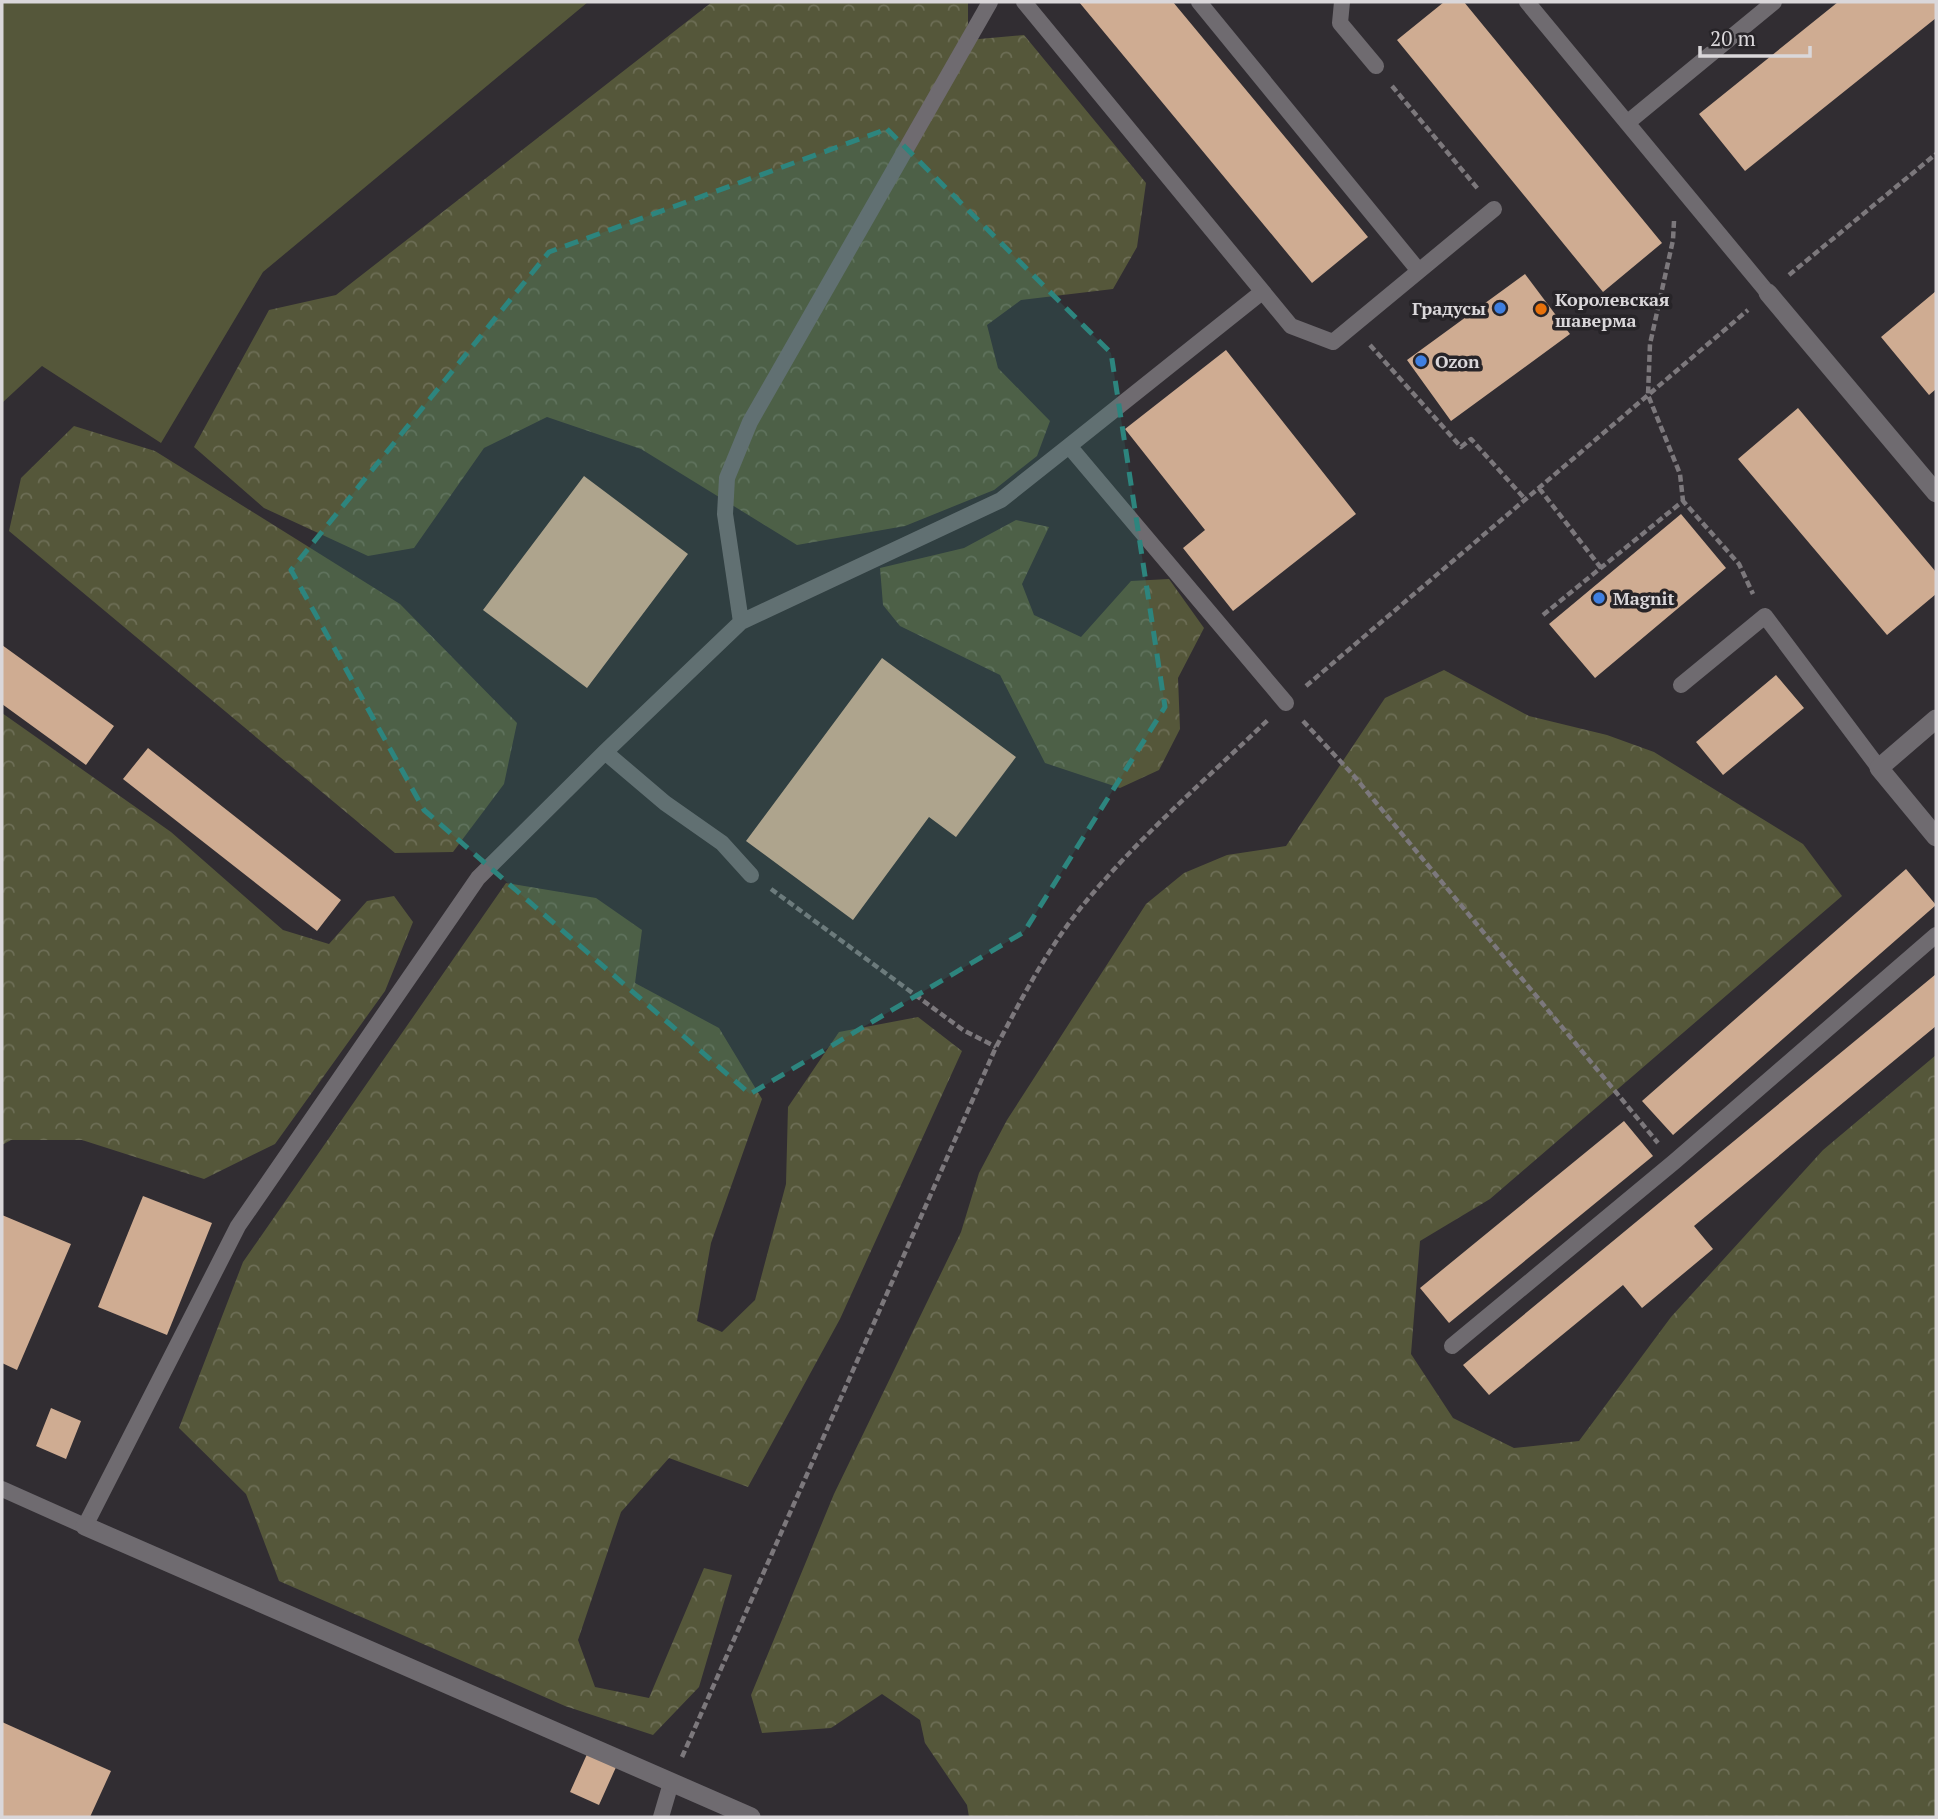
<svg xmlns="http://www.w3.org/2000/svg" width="1938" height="1819" font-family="'PT Serif',serif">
<defs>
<pattern id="forest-crowns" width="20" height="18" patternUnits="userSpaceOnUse" patternTransform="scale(1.75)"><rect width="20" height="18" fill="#55573a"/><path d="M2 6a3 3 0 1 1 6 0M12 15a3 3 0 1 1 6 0" fill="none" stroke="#6d6e56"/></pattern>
</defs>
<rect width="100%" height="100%" fill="#312d32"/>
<path fill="url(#forest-crowns)" d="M712,2h256v38l56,-5 122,148 -9,64 -24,42 -92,11 -34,25 11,43 52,53 -13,35 -43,34 -89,36 -108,19 -156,-96 -94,-32 -63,31 -70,100 -46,8 -104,-48 -70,-61 75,-137 67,-15z
M74,426l81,25 245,153 117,119 -13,61 -51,68 -58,1 -386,-322 12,-53z
M1016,520l33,7 -27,57 12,31 47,22 50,-56 38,-2 35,49 -26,50 2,51 -21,41 -39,18 -75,-25 -45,-88 -100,-49 -17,-21 -3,-37 84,-20z
M1444,670l85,46 78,19 47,17 149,92 39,52 -352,303 -70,42 -9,113 42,64 61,30 65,-7 92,-124 152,-167 113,-95v762h-967l-2,-12 -42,-62 -5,-23 -38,-26 -51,34 -69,5 -11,-38 83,-201 127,-262 18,-59 28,-53 139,-216 38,-31 43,-18 59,-9 99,-148z
M2,713l169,119 112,98 46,14 38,-43 27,-5 19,26 -28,69 -110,153 -71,35 -122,-39h-71l-9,5z
M506,883l90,15 46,32 -7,53 84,45 43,71 -51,144 -14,78 25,11 33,-32 31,-116 2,-77 51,-75 79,-15 44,34 -122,268 -92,168 -79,-29 -48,54 -43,128 17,47 54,11 55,-130 28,7 -33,112 -46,48 -88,-29 -286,-125 -33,-87 -67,-66 64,-166z"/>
<path fill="#55573a" d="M2,2h586l-325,270 -102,171 -119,-77 -40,37z"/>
<path fill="#cfac92" d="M1079,2h94l195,235 -56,46z
M1444,2h20l198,241 -59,49 -206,-252z
M1838,2h98v16l-191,153 -46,-57z
M1525,274l45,60 -119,87 -44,-61z
M1936,291v98l-7,6 -48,-58z
M1226,350l130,164 -123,97 -50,-63 22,-18 -80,-101z
M1798,408l138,164v22l-49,41 -149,-176z
M584,476l104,78 -101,134 -104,-78z
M1681,514l45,54 -131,110 -46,-54z
M2,645l112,81 -28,39 -84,-61z
M882,658l134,99 -60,80 -27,-20 -76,103 -107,-79z
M1776,675l28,33 -81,67 -27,-33z
M148,748l193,152 -24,31 -194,-152z
M1906,869l30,36 -263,230 -31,-34z
M1936,974v52l-242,200 19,23 -71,59 -19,-23 -134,110 -26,-30z
M1624,1121l29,35 -204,167 -29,-35z
M143,1196l69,27 -45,112 -69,-28z
M2,1215l69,29 -54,126 -15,-7z
M51,1408l30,13 -15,38 -30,-13z
M2,1722l109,49 -21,46h-88z
M588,1752l29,13 -18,40 -29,-13z"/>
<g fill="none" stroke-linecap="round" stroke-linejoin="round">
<path stroke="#7c787c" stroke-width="4.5" stroke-dasharray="7 3.5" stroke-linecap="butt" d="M1392,86l86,103
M1674,221l-1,19 -23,104 -2,51 32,79 3,27
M1789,275l147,-121
M1370,345l91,102 10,-8 54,60
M1539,488l62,80
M1543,615l140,-114 56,63 14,30
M1306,686l442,-376
M1303,721l51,55 304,367
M771,889l192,141 33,17
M682,1757l314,-710c26,-49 51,-98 87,-142 55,-67 122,-125 186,-186"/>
<path stroke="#6f6b70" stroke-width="16" d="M1024,2l267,324 42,16 161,-133
M1199,2l220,269
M1342,2l-2,21 36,43
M1527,2l241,291
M1627,123l147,-121
M1069,446l193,-154
M741,622l-16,-108 2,-36 23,-56 240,-420
M1681,685l84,-69 114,152
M605,752l60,51 57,40 29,32
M1452,1346l222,-184 262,-227
M2,1489l83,37 153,-300 240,-348 127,-126 136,-130 260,-122 68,-54 217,257
M661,1817l10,-34"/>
<path stroke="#6f6b70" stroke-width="19" d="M1768,293l168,200
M1936,719l-57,49 57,69
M85,1526l666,291"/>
</g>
<path fill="#2d857e" fill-opacity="0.2" stroke="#2d857e" stroke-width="5" stroke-dasharray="14 9" stroke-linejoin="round" d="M887,129l224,224 54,354 -141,225 -274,162 -326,-284 -133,-240 258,-318z"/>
<g fill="#3f7fe0" stroke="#272428" stroke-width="2.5">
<circle cx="1500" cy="308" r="7"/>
<circle cx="1421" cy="361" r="7"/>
<circle cx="1599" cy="598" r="7"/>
</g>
<circle fill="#e8710a" stroke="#272428" stroke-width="2.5" cx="1541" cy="309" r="7"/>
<g text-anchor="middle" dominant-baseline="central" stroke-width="7" stroke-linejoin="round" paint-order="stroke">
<g font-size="18" font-weight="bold" fill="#dad7da" stroke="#272428" text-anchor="start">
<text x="1555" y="299">Королевская<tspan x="1555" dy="21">шаверма</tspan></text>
<text x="1486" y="308" text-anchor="end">Градусы</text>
<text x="1435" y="361">Ozon</text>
<text x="1613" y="598">Magnit</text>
</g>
</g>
<rect width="1938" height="1819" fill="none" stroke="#dad7da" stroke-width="7"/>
<path d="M1700 46v10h110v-10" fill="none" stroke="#dad7da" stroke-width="3.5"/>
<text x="1710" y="46" font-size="21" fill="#dad7da" stroke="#272428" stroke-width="5" paint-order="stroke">20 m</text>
</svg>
